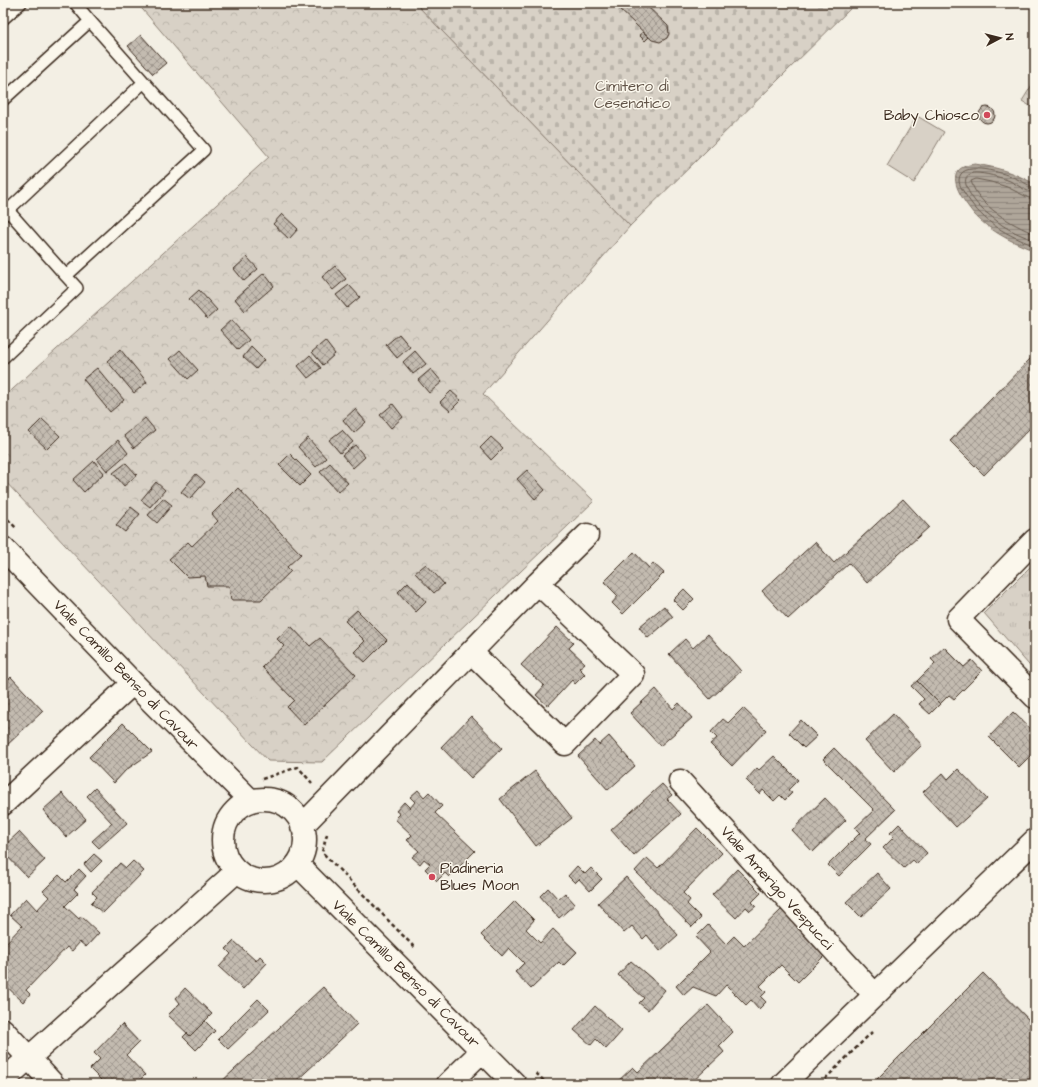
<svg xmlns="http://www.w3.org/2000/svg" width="1038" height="1087" font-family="'Architects Daughter',sans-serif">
<defs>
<pattern id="grass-tufts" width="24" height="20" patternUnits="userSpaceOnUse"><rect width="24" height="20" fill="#d8d1c6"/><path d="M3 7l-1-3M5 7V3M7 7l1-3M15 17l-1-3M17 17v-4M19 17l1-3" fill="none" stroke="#bab4aa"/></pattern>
<pattern id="cemetery-stones" width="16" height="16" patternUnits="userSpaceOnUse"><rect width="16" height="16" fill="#d8d1c6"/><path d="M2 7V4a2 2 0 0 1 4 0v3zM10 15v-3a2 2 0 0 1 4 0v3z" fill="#bab4aa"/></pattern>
<pattern id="park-crowns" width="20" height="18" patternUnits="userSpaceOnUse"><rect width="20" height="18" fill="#d8d1c6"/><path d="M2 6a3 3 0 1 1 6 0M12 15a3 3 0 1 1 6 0" fill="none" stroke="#bab4aa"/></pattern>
<pattern id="water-rules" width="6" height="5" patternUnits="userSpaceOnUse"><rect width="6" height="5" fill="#afa69a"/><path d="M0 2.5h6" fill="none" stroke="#90877d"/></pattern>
<pattern id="building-cross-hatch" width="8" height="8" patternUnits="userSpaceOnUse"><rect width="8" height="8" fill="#c3bbb0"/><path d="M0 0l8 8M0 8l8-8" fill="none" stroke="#a0988f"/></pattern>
</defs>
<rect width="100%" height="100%" fill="#f3efe4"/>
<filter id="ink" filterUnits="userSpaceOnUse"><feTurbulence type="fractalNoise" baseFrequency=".025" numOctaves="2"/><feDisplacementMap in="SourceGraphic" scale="8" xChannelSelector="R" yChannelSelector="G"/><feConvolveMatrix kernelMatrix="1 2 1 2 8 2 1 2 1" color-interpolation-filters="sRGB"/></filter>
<g filter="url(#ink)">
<path fill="url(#grass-tufts)" stroke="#8a7e72" d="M1035,562v110l-51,-59z"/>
<path fill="url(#cemetery-stones)" stroke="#8a7e72" d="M415,3h441l-226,223z"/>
<path fill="url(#park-crowns)" stroke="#8a7e72" d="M137,3h278l215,223 -147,168 111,107 -272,261 -54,-1 -265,-282v-81l266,-241z
M1035,80v29l-13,-8z"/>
<path fill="#d8d1c6" stroke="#8a7e72" d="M917,116l27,16 -30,51 -27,-17z"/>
<path fill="url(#water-rules)" stroke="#817468" d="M975,164c25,4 37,8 60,20v67c-12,-5 -25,-10 -36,-17 -8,-5 -19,-13 -25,-20 -7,-9 -25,-31 -16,-43 4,-5 11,-6 17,-7z"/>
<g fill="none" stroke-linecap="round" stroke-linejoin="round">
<path stroke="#695c50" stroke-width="1" d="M1035,188l-3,-1c-7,-4 -14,-8 -22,-11 -11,-4 -50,-16 -51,4 0,6 5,12 8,17 17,26 40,38 68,49
M1035,193c-9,-1 -17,-8 -25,-12 -10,-4 -25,-8 -35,-8 -22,2 0,30 8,37 6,5 13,10 19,15 10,7 22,11 33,16
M1035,199l-6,-1 -22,-11 -16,-5 -15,-3 -5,2c7,25 42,44 64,53"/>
</g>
<path fill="url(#building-cross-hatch)" stroke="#3b2a1e" d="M625,3h19l24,23 1,8 -2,4 -7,4 -8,-2 -33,-31z
M643,32l6,5 -4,4 -6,-6z
M141,35l25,28 -13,11 -25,-28z
M979 115a8 8 0 1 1 16 0a8 8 0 1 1-16 0Z
M282,214l16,15 -9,10 -16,-15z
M247,257l11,12 -14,12 -10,-12z
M335,266l11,13 -13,11 -11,-13z
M264,273l10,13 -29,25 -10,-12z
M349,285l11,12 -13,11 -11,-13z
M199,290l18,20 -10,9 -18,-20z
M231,320l18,20 -11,10 -18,-20z
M399,334l11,13 -13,11 -11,-13z
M325,341l10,13 -12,11 -11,-13z
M251,347l13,13 -8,9 -13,-12z
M120,349l27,33 -13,11 -27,-32z
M180,350l18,20 -10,9 -18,-20z
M415,351l11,13 -13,10 -10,-12z
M1035,354v69l-51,52 -34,-34z
M310,355l11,13 -13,10 -10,-12z
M97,368l27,32 -14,12 -27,-33z
M431,369l11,13 -13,11 -11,-13z
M451,391l10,9 -11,11 -10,-9z
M393,404l10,13 -12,11 -11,-13z
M355,409l11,13 -12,11 -11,-13z
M145,418l10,12 -21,18 -10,-12z
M42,419l18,17 -13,13 -18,-17z
M342,430l11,12 -13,11 -11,-13z
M491,437l12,11 -12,12 -11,-12z
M308,438l18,20 -10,9 -18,-20z
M118,440l10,13 -21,18 -10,-12z
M355,445l10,12 -12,11 -11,-13z
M290,454l21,21 -11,11 -21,-21z
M94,461l10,12 -20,19 -11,-12z
M126,463l11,12 -13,11 -11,-13z
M330,463l18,20 -10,9 -18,-20z
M527,470l18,20 -10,9 -18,-20z
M196,474l9,8 -15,17 -9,-7z
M156,482l9,8 -15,17 -9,-7z
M238,488l63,66 -14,13 4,4 -30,29h-30l-2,-14h-22l-2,-10 -18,1 -18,-18 19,-17 4,4 26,-25 -6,-7z
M163,498l9,7 -15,18 -9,-8z
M903,499l26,28 -62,56 -18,-20 -61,56 -26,-28 53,-49 19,21z
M131,507l9,7 -15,18 -9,-7z
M634,552l15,16 4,-5 11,10 -41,41 -11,-11 6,-7 -14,-14z
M426,564l18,20 -10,9 -19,-20z
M408,582l18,20 -10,10 -18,-20z
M684,589l10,10 -11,11 -10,-10z
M664,606l9,11 -25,21 -9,-11z
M357,610l30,30 -22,22 -11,-10 11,-11 -20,-20z
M291,626l19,20 10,-8 36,37 -52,50 -17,-18 7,-7 -32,-33 22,-21 -7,-7z
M557,627l17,16 -5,5 16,15 -6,5 6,6 -10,10 -3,-4 -24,26 -12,-11 8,-9 -23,-21z
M708,634l33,37 -31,28 -41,-45 16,-15 8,9z
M944,647l20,20 8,-7 10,11 -28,28 -5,-4 -9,9 -23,-23 18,-18 -4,-4z
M11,677l32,34 -40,38v-64z
M917,681l23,23 -10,10 -11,-10 5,-5 -13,-13z
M656,689l17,20 6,-6 13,15 -32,28 -30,-33z
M743,708l23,22 -34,36 -22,-22 7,-6 -6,-6 12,-13 5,4z
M1013,712l22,21v18l-16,16 -30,-30z
M893,714l29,31 -28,27 -29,-31z
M471,716l31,32 -31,30 -30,-31z
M801,720l16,16 -13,12 -15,-15z
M123,723l29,29 -26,18 -12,13 -25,-26z
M609,736l26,30 -27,24 -30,-34 17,-16 4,5z
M834,748l61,62 -30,29 6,5 -32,32 -11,-11 32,-32 -5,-5 19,-18 -51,-51z
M774,756l24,24 -10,10 4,3 -7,7 -5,-5 -6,6 -11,-11 -3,4 -14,-14 11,-12 2,2z
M958,769l29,30 -31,28 -33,-35 20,-19 5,6z
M535,771l37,47 -36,28 -36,-47z
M662,784l10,11 -5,4 14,15 -47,42 -23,-26z
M95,788l32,35 -28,25 -7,-7 20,-18 -25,-27z
M418,790l6,7 5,-5 13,14 -7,7 40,38 -26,26 -4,-4 -8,8 -12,-12 5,-5 -6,-5 -4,5 -8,-7 7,-6 -12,-11 5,-5 -17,-16 5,-5 -4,-3 8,-9 6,6 5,-6 -5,-5z
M62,793l24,26 -20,18 -23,-27z
M825,798l21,22 -33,32 -21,-22z
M899,824l28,29 -10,11 -4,-4 -9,8 -21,-20 11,-11 -4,-4z
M697,828l25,25 -39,40 7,7 -3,4 14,14 -9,9 -57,-56 12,-13 11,10z
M19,832l26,28 -18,17 -24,-25v-5z
M94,854l8,7 -11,11 -7,-8z
M133,861l11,10 -41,42 -12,-10 6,-6 -5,-5 28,-29 6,5z
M577,866l8,8 6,-6 11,11 -12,12 -11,-12 -4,4 -7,-7z
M79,869l7,7 -12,13 4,4 -13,13 14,13 2,-3 18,17 -13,14 -6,-5 -8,9 -5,-4 -41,43 4,4 -7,8 -20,-19v-6l4,-4 -4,-4v-23l19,-20 -12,-11 16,-17 11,12 12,-13 -6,-6 16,-16 7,7z
M737,869l24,24 -9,9 4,4 -6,5 -4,-4 -10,11 -24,-23z
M877,873l14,16 -30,28 -15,-15z
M626,877l52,58 -18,16 -13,-16 -4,4 -11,-13 -8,7 -26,-30z
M548,888l10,11 7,-6 10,11 -16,14 -19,-22z
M515,901l19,19 -8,9 14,14 13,-14 24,23 -14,14 -4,-4 -28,27 -16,-17 9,-9 -15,-15 -7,8 -21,-21z
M782,909l44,45 -28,28 -17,-17 -21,21 6,6 -5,5 5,5 -7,7 -8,-9 -5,5 -20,-20 -10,11 -23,-9 -9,8 -8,-9 34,-34 -14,-15 12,-12 18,19 8,-8 10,10z
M234,941l22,20 4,-5 7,7 -24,26 -24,-22 12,-13 -5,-5z
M631,961l34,29 -17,20 -9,-7 5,-5 -26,-23z
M983,973l52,53v40l-4,4 4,4v3l-7,7h-146l-5,-5z
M323,987l34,37 -37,35 -27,25h-74z
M185,988l27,26 -22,22 -22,-21 12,-12 -4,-5z
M258,999l11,11 -41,39 -10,-10z
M708,1005l25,27 -14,14 5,6 -34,32h-75l18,-17 5,5z
M595,1006l27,25 -16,18 -10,-10 -5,6 -17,-15z
M205,1021l10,10 -19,19 -13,-13 4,-4 3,3z
M122,1024l17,18 -13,13 19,20 -9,9h-31l-15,-15 10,-10 -6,-6z"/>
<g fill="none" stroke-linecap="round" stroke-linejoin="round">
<g stroke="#3b2a1e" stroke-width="14">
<path id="lane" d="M75,3l15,18
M3,19l18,-16
M3,100l87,-79 114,129 -138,126 11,12 -74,70
M4,206l62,70
M3,215l141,-133"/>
</g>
<g stroke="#3b2a1e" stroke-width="25">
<path id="street" d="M1035,540l-77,79 77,78
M3,548l130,135 118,118
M471,652l94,92 68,-70 -95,-91
M680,781l194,213
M223 840a41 41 0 1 1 82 0a41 41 0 1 1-82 0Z
M3,804l130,-121
M302,826l236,-243 49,-48
M297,864l218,220
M3,1030l50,54
M448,1084l34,-33
M783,1084l252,-244"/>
</g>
<g stroke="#3b2a1e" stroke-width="25">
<path id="secondary" d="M3,1081l234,-210"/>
</g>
<path stroke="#3b2a1e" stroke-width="2.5" stroke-dasharray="4 3" stroke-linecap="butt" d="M3,514l13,14
M262,779l36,-12 14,16
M327,834l-5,18 94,97
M536,1073l11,11
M820,1084l52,-52"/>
<use href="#lane" stroke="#fbf7ec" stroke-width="11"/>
<use href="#street" stroke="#fbf7ec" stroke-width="22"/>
<use href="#secondary" stroke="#fbf7ec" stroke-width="22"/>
</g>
</g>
<g fill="#d1495b" stroke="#fbf7ec" stroke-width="1.5">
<circle cx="987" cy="115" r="4"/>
<circle cx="432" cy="877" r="4"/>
</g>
<g text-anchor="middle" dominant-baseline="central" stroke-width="3" stroke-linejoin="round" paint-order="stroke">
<g font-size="15" fill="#625448" stroke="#fbf7ec">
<text x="632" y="86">Cimitero di<tspan x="632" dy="17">Cesenatico</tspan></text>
</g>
<g font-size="15" fill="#3b2a1e" stroke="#fbf7ec" text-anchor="end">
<text x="979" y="115">Baby Chiosco</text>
<text x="440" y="868" text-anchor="start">Piadineria<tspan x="440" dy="17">Blues Moon</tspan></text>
</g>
<g font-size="15" fill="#3b2a1e" stroke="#fbf7ec">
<text transform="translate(126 675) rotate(46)">Viale Camillo Benso di Cavour</text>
<text transform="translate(777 888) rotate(48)">Viale Amerigo Vespucci</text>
<text transform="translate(406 974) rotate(45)">Viale Camillo Benso di Cavour</text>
</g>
</g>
<rect width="1038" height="1087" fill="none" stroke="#fbf7ec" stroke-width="16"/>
<rect x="8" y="8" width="1022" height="1071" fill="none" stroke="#3b2a1e" stroke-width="1.5" filter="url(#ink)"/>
<g transform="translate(1000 38) rotate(83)" stroke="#fbf7ec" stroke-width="3" paint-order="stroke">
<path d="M0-3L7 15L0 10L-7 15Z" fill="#3b2a1e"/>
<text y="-6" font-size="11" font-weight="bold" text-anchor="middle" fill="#3b2a1e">N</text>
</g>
</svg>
